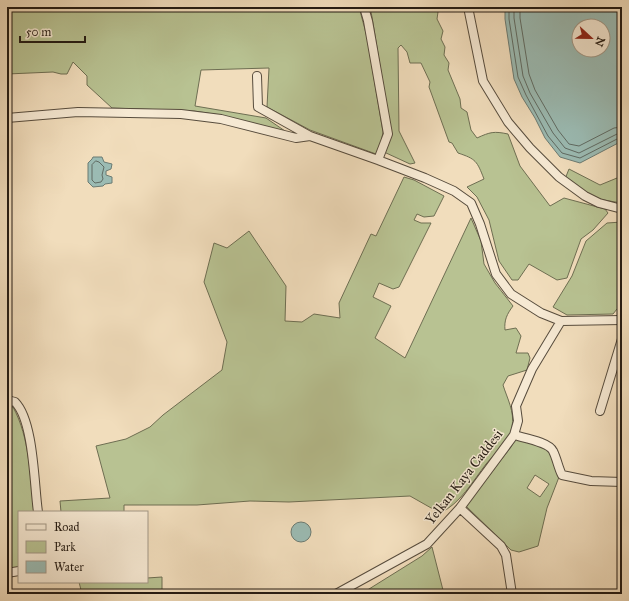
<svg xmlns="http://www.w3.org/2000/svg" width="629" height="601" font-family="'IM FELL Great Primer',serif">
<rect width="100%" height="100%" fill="#f1ddbc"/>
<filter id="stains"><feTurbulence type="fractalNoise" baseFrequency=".005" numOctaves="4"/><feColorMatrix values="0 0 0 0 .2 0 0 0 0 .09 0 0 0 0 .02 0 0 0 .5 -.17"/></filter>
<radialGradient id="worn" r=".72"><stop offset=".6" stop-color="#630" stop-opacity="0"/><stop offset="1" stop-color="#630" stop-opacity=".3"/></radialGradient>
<path fill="#b8c292" stroke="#6e6e52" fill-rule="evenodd" d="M7,7h352l8,30 16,95 -4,20 -3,2 -66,-24 -43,-23 2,-39 -68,2 -6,36 71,12 19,13 -1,2 -64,-18 -26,-4 -82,-3 -25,-23v-9l-14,-14 -6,12h-6l-8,-2 -46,2z
M370,7h66l2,5 -1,7 6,12 -2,8 4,8 -1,8 5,8 -1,7 12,29 1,9 6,4 4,18 6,8c13,-6 17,-7 31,-4l12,32 30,40 14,-8 41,11 3,4 -15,17 -12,9 -14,39 -10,2 -28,-16 -11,16h-6l-13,-19 -10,-41 -12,-23 -10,-10 17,-8c-7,-18 -8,-20 -26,-26l-6,-10 -3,-1 -20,-55 1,-5 -9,-19h-11l-3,-11 -6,-7 -3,3 1,83 16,32 -5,1 -26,-12 7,-19 -19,-116z
M569,169l31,16 17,-7 5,5v19l-1,1 -17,-3 -18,-6 -21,-15z
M404,177l10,3 30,16 -10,20 -10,1 -7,-3 -3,6 7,3h10l-32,64 -6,2 -14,-6 -6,14 18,9 -16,32 30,20 66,-140 10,23 3,23 11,19 18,23c-6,8 -9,14 -8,24l11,-2 5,8 -5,17h12l2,5 -3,12 -19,6 -5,9c4,13 12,27 9,42 -2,14 -17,26 -26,37 -13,17 -26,40 -46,49l-30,-17 -121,6 -39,-1 -53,4h-73v7h-63l-1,-11 50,-3 -14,-52 30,-7 24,-12 13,-12 59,-45 5,-28 -23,-60 10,-39 13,5 22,-17 37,55 -1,35 17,1 12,-8 26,4 -1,-15 32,-69 5,2z
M622,222v87h-5l-4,5 -46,1 -14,-8 19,-31 14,-35 21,-18z
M7,406l6,1c17,31 17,70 21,105h-15v57l-12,2z
M515,439c8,2 31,7 35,14 3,7 5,17 9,24l-12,31 -9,38 -19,6 -8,-2 -45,-44 45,-59zM535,475l14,9 -9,13 -13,-9z
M432,547l12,47h-83l61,-38z
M162,577v17h-80l-3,-12h68v-4z"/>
<path fill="#9bbbb3" stroke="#6b7b73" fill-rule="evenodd" d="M505,7h117v134l-42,22 -20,-6 -15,-19 -10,-20 -13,-21 -8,-18 -9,-60zM579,26h24v24h-24z
M93,157h9l2,5 8,2 -1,5 -5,2v4l6,2v6l-7,1 -2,2 -10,1 -5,-5v-19l4,-4z
M291 532a10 10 0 1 1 20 0a10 10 0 1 1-20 0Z"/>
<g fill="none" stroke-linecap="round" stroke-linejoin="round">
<path stroke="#606b63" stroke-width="1" d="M509,7v12l9,58 8,18 22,41 14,17 18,5 39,-20h3
M514,7v11l9,58 7,17 23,40 12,15 14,5 38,-19 5,-1
M520,7v11l9,56 6,16 23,40 11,14 10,2 35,-18 8,-1
M96,161l3,1 5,5 -2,8 1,4 -2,3 -6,1 -3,-3v-15z"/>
<g stroke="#574c3d" stroke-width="10">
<path id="minor" d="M364,7l4,14 20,113 -10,26
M468,7l15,74 25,41 22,26 29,29 26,19 14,7 23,6
M257,76l1,31 52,29
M7,118l71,-6 103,2 40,5 75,19 14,-2 68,24 47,18 29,13 17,12 9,21 16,50 15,20 30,19 20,8
M7,400l8,2c19,19 19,83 23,110
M600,411l22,-72
M514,435c10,3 35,7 39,16 4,8 5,16 9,24l29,6 31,1
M460,508l41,38 5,9 6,39
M7,573l12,-2
M336,594l91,-50 33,-36 54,-73 4,-14 -2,-15 16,-37 29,-48 61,-1"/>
</g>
<use href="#minor" stroke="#f6e9d3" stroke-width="8"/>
</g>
<g text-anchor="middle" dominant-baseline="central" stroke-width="3" stroke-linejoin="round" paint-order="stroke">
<g font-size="14" fill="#241b13" stroke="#f6e9d3">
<text transform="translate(464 477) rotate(-52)">Yelkan Kaya Caddesi</text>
</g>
</g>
<rect width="629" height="601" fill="none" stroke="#f1ddbc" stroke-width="24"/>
<rect x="8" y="8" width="613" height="585" fill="none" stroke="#241b13" stroke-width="2"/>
<rect x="12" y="12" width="605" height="577" fill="none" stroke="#241b13"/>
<rect x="18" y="511" width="130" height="72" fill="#f6e9d3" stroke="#a29786"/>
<rect x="26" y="524" width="20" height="6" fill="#f6e9d3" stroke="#a29786"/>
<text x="54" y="531" font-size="12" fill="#241b13">Road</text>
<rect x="26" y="541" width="20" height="12" fill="#b8c292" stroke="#a29786"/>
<text x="54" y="551" font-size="12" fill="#241b13">Park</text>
<rect x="26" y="561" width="20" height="12" fill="#9bbbb3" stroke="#a29786"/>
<text x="54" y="571" font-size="12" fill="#241b13">Water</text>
<g transform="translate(591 38) rotate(112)"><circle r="19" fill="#f6e9d3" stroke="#a29786"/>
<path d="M0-3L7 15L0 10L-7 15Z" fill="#8f2418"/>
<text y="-6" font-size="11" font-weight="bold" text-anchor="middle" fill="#241b13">N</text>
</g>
<path d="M20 36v6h65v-6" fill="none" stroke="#241b13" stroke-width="2"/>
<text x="26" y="36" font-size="12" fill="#241b13" stroke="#f6e9d3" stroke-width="3" paint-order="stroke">50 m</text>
<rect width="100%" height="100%" filter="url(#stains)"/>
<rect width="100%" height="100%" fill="url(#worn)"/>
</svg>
